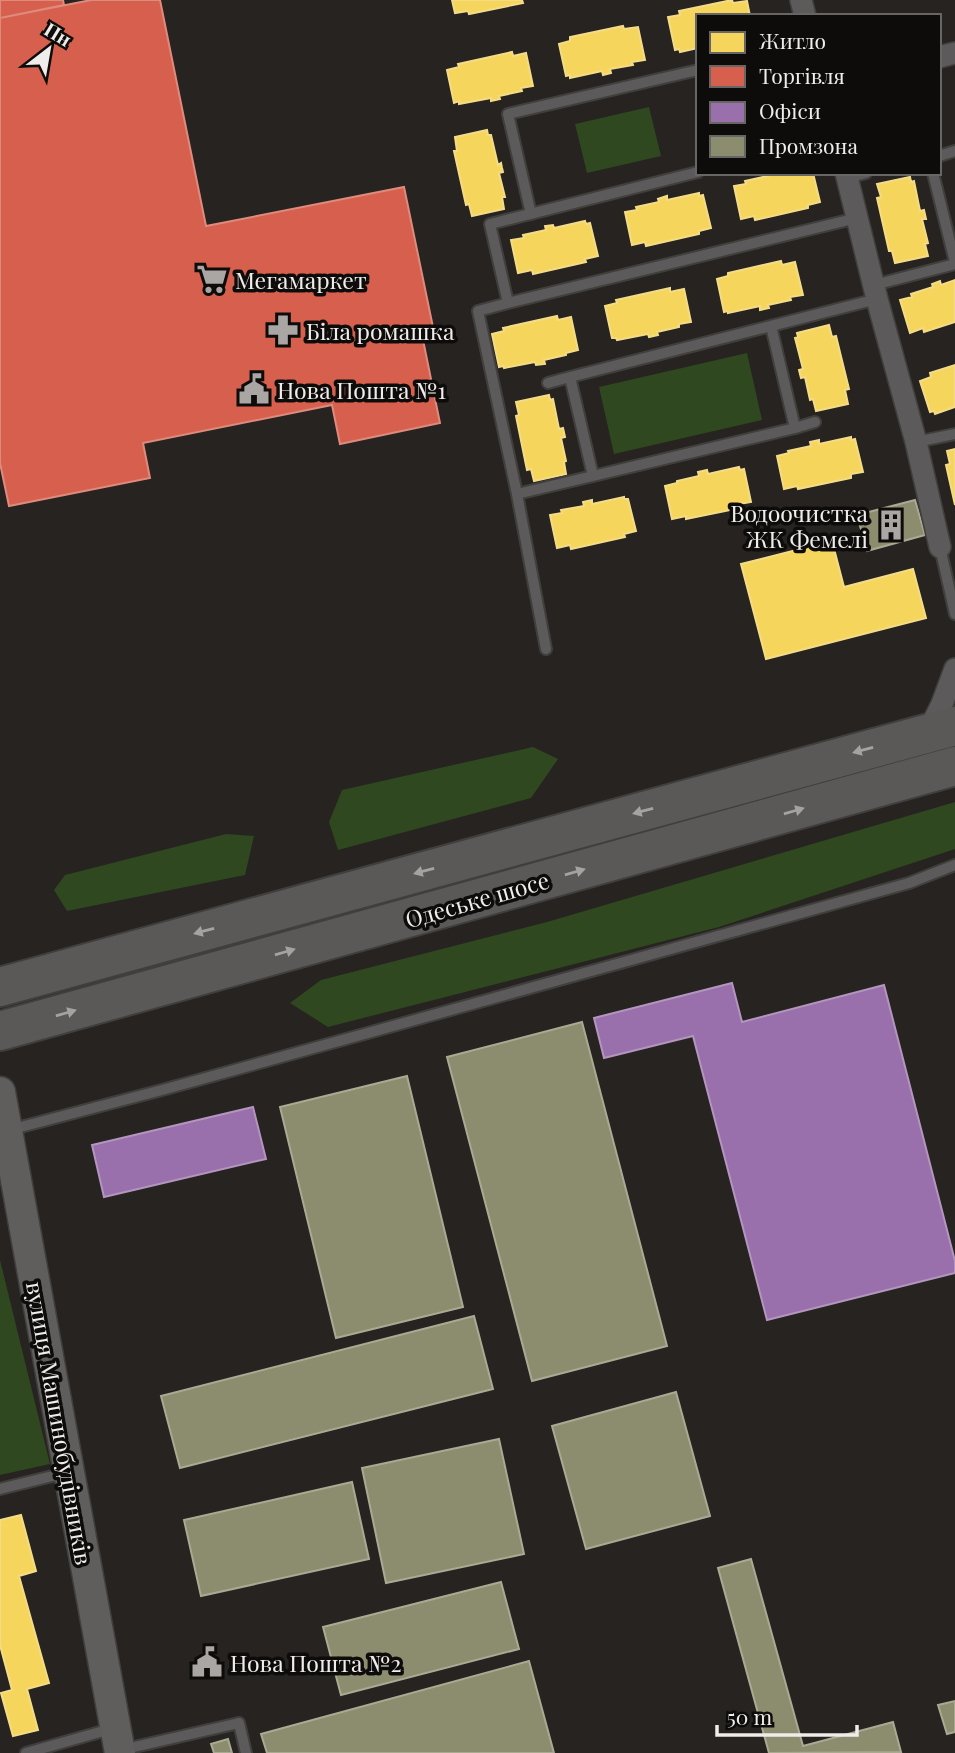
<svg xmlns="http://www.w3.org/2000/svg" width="955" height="1753" font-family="'Playfair Display',serif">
<rect width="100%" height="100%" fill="#262321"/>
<path fill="#2f481f" d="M649,107l12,49 -74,17 -12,-49z
M747,353l15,67 -148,34 -15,-67z
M533,747l25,12 -27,39 -193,52 -9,-28 13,-32z
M955,802v47l-236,78 -391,100 -38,-24 31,-23 226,-58z
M226,834l28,2 -9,39 -178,36 -13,-21 11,-15z
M0,1260l50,204 -50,11z"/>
<path fill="#f6d55c" stroke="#f4dc87" stroke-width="2" d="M452,0h70l1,3 -54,11 -1,-3 -13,2z
M732,0l1,3 14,-2 3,15h-52v32l-18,4 -1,-3 -4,1 -7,-33 12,-2 -1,-4z
M623,26l1,3 14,-2 7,33 -13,2 1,3 -23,4 1,4 -8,2 -1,-4 -32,7v-3l-4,1 -7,-32 11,-3v-4z
M512,52l1,4 13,-3 7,33 -12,2 1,3 -23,5 1,3 -9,2v-3l-32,6v-3l-5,2 -7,-33 12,-3 -1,-3z
M487,130l1,5h3l7,30 3,-2 1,5 1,4 -4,1 6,24h-3l2,12 -32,7 -3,-12 -3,1 -12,-54h3l-2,-14z
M767,173h46l7,29 -12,3v3l-53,12 -1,-4 -13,3 -7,-33 12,-2 -1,-3 23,-5z
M910,177l1,5 3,-1 6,30 4,-1 2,9h-4l6,24 -3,1 3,12 -33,7 -3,-12h-3l-12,-53 4,-1 -4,-13z
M699,193v3l4,-1 8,33 -12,3v3l-53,12 -1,-4 -13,3 -7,-33 12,-2 -1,-3 23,-5 -1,-3 9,-3v4z
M585,221l1,3 4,-1 8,33 -13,3 1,3 -53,12 -1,-4 -14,3 -7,-33 13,-2 -1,-3 23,-5 -1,-4 8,-1 1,3z
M781,261l1,4 13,-3 8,33 -13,2 1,3 -23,5 1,3 -9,2v-4l-32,7v-2l-4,1 -7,-33 11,-3v-3z
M955,280v42l-31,10 -1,-4 -13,5 -10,-33 12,-3 -1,-3 22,-7 -1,-3 8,-3 1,4z
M670,288v4l14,-3 7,33 -12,2v3l-22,5 1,3 -9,2 -1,-3 -31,6 -1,-2h-4l-7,-32 12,-3 -1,-3z
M557,316l1,4 13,-3 7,33 -12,3v2l-22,5 1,4 -9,1 -1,-3 -31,6 -1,-2 -4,1 -7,-33 12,-3 -1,-3z
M829,325l3,12 4,-1 13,53 -4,1 3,14 -32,7 -3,-12 -3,1 -5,-23 -4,1 -2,-8 4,-1 -8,-31 3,-1 -1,-4z
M955,365v42l-20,7 -1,-3 -4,1 -10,-31 11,-4 -1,-4z
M549,395l1,5 3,-1 6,30 4,-1 2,9 -4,1 5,23 -2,1 2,12 -32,7 -3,-12 -4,1 -11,-54 3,-1 -3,-13z
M851,437v3l4,-1 8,33 -12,2v4l-53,11 -1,-3 -13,3 -7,-33 12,-3 -1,-2 23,-5 -1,-4 9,-2v4z
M955,449v56l-9,-40 4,-1 -3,-13z
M739,467l1,3 4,-1 7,33 -12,2 1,4 -54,11v-3l-14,3 -7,-33 12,-3v-2l22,-5 -1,-4 9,-2 1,4z
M624,497v2h4l8,32 -12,3 1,3 -54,12 -1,-4 -13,3 -7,-33 12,-2 -1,-3 23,-4 -1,-4 9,-2v4z
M832,541l12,46 69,-18 13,49 -160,41 -25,-95z
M21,1515l15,56 -17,5 30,107 -22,6 11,41 -25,6 -12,-43 11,-3 -12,-45v-125z"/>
<path fill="#d6604d" stroke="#de8a7c" stroke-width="2" d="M0,0h63l1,5 -64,13z
M91,0h69l46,226 198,-39 30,145 -12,3 18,88 -100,21 -8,-39 -189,38 7,35 -141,28 -9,-43v-445z"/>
<path fill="#9970ab" stroke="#b395be" stroke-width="2" d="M732,983l10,39 142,-37 71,276v12l-188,47 -74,-284 -89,22 -10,-40z
M253,1107l13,52 -162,38 -12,-52z"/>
<path fill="#8c8c6e" stroke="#aaa993" stroke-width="2" d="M915,500l10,35 -58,16 -10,-36z
M582,1022l85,324 -135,35 -85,-324z
M407,1076l56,231 -127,31 -56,-231z
M474,1316l19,73 -313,79 -19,-72z
M676,1392l34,124 -124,33 -34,-123z
M499,1439l25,115 -138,29 -24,-115z
M352,1482l17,77 -168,37 -17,-76z
M751,1559l52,187 90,-24 8,30 -132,1 -51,-185z
M501,1582l18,67 -178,46 -18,-68z
M529,1661l25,92h-287l-6,-19z
M955,1701v31l-8,2 -9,-29z
M228,1739l4,14h-18l-3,-9z"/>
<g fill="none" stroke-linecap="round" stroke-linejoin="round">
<g stroke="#413f3e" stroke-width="14">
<path id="lane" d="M939,156l16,-5
M933,173l22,89
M847,178l19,-5
M531,214l-23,-100 190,-44
M874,285l81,-21
M508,303l349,-85
M548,383l22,-6
M795,428l20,-6
M916,442l39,-8
M593,476l-23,-99 307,-78
M517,494l278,-66 -24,-102
M940,547l15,67
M546,649l-29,-155 -39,-183 30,-8 -18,-79 208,-52
M9,1130l153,-40 747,-207 46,-18
M0,1489l69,-17
M134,1747l105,-24 7,30
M26,1753l88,-25"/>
</g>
<g stroke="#413f3e" stroke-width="24">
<path id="street" d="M801,0l4,16
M939,57l16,-4
M846,173l31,126 39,143 24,105
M928,732l14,-28 13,-35"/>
</g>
<g stroke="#413f3e" stroke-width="33">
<path id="secondary" d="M0,1092l120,661"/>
</g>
<g stroke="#413f3e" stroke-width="42">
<path id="highway" d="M0,987l955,-261
M0,1031l955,-265"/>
</g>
<use href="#lane" stroke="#5c5a5a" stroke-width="10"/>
<use href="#street" stroke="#5c5a5a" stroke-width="21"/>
<use href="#secondary" stroke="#5f5e5c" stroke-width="30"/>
<use href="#highway" stroke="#5b5958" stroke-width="38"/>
</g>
<defs><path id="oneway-solid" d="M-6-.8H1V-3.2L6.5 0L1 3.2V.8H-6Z" transform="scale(1.75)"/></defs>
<g fill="#a5a2a1">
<use href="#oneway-solid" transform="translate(863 750) rotate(165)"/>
<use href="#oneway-solid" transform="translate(643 811) rotate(165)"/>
<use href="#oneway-solid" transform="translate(794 811) rotate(-16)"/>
<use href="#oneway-solid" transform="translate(424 871) rotate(165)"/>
<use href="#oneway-solid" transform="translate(575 872) rotate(-16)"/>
<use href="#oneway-solid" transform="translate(204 931) rotate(165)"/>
<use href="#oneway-solid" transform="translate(285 952) rotate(-16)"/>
<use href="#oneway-solid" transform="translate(66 1013) rotate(-16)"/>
</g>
<defs>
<g id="supermarket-bare" transform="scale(2.415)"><path d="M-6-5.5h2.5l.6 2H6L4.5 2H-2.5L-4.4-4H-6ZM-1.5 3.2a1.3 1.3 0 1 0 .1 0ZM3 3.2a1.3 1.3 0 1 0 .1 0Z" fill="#a9a6a4" stroke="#0e0c0b" stroke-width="2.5" paint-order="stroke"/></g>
<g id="pharmacy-bare" transform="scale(2.415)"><path d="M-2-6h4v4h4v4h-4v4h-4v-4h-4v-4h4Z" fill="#a9a6a4" stroke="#0e0c0b" stroke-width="2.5" paint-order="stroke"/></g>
<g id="civic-bare" transform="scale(2.415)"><path d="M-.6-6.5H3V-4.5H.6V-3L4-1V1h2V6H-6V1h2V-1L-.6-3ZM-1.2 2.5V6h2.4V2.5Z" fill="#a9a6a4" stroke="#0e0c0b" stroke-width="2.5" paint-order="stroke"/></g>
<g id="building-bare" transform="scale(2.415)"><path d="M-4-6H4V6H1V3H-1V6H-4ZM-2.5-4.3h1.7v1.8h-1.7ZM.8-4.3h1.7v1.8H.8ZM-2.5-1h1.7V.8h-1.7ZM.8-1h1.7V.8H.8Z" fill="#a9a6a4" stroke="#0e0c0b" stroke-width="2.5" paint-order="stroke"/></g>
</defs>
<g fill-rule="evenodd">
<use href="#supermarket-bare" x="212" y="279"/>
<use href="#pharmacy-bare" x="283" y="330"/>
<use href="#civic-bare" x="254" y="389"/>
<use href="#building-bare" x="891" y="525"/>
<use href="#civic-bare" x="207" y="1662"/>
</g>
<g text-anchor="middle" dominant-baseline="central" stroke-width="7" stroke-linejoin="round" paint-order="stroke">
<g font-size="23" fill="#efecea" stroke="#0e0c0b" text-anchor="start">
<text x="235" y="279">Мегамаркет</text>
<text x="306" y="330">Біла ромашка</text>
<text x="277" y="389">Нова Пошта №1</text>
<text x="868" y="512" text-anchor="end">Водоочистка<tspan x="868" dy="26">ЖК Фемелі</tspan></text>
<text x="230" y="1662">Нова Пошта №2</text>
</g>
<g font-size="23" fill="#efecea" stroke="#0e0c0b">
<text transform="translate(477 899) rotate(-16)">Одеське шосе</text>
<text transform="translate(60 1423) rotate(80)">вулиця Машинобудівників</text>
</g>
</g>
<rect x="696" y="14" width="245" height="161" fill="#0e0c0b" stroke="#686664" stroke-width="2"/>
<rect x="710" y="32" width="35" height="21" fill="#f6d55c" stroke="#686664" stroke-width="2"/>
<text x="759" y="49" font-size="21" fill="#efecea">Житло</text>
<rect x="710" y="66" width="35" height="21" fill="#d6604d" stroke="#686664" stroke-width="2"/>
<text x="759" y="84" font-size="21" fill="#efecea">Торгівля</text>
<rect x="710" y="102" width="35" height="21" fill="#9970ab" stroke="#686664" stroke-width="2"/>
<text x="759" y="119" font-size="21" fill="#efecea">Офіси</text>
<rect x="710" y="136" width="35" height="21" fill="#8c8c6e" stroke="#686664" stroke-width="2"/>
<text x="759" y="154" font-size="21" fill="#efecea">Промзона</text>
<g transform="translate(49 49) rotate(31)" stroke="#0e0c0b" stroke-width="5" paint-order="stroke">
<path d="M0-5L12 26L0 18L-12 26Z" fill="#efecea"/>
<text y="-10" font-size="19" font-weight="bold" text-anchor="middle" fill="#efecea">Пн</text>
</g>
<path d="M717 1725v10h140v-10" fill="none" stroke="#efecea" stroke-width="3.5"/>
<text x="727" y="1725" font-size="21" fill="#efecea" stroke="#0e0c0b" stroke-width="5" paint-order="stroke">50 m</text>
</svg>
